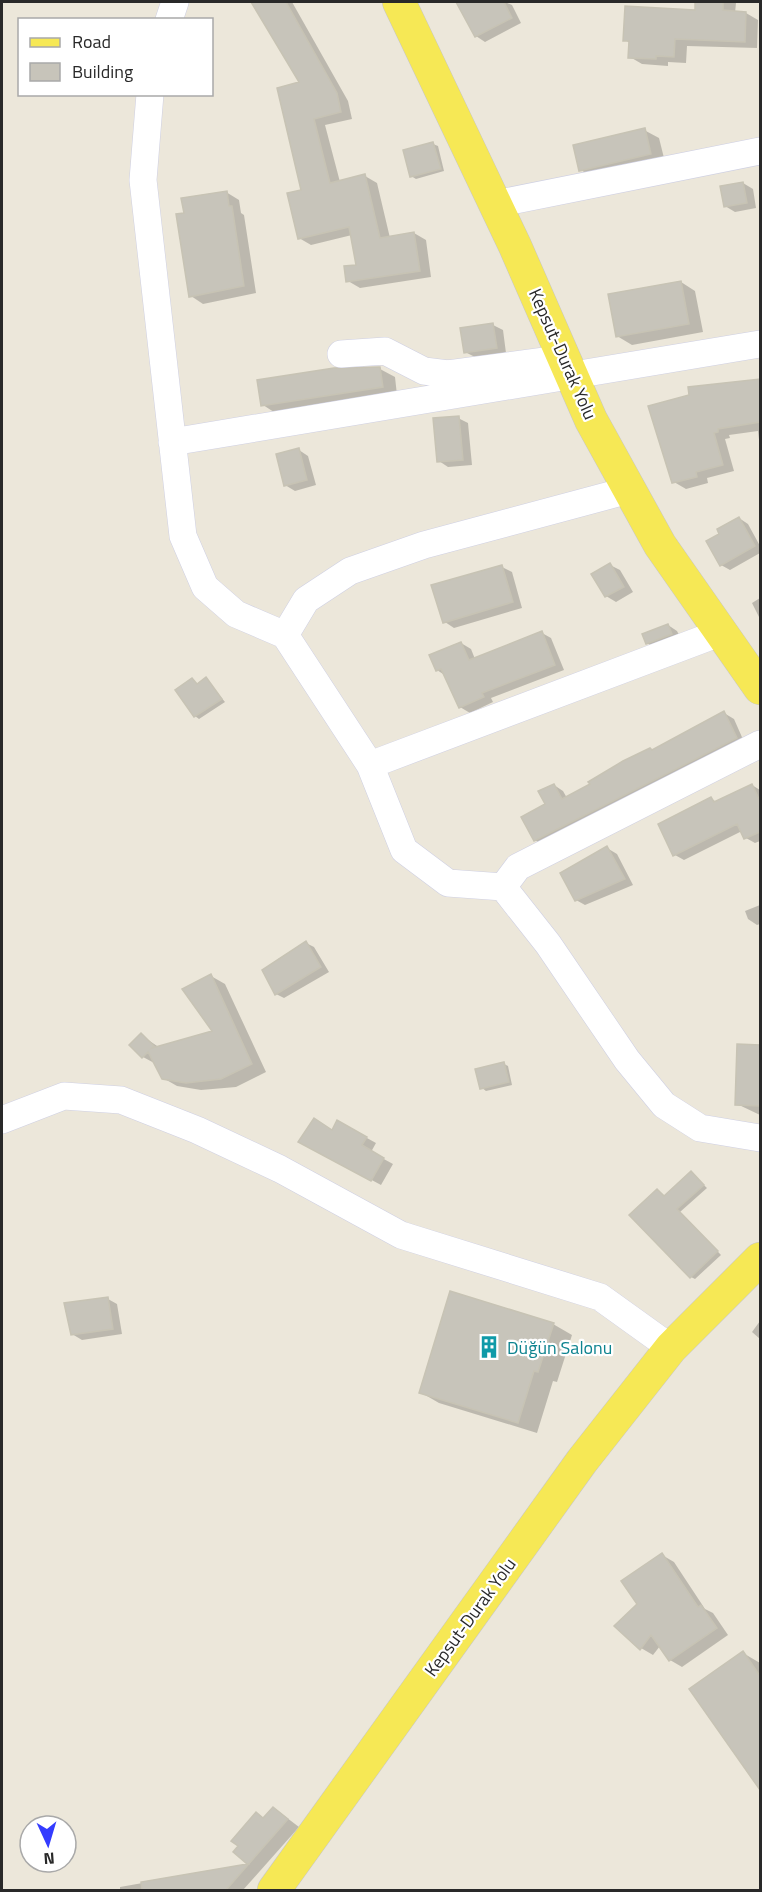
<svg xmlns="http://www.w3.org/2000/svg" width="762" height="1892" font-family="'Titillium Web',sans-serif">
<rect width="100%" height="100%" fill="#ece7da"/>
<path fill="#0003" d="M253,2h39l56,99 4,18 -27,6 15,57 25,-6 12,7 13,55 24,-5 12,7 5,37 -71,11 -12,-7 9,-15 -5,-31 -41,10 -12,-7 4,-47 -2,-108z
M481,2h24l7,3 9,18 -36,19 -9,-6 -13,-25z
M697,2l39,1 -1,10h11l12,7 -1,28 -70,-2 -1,17 -18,-1v4l-26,-2 -12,-7v-14l-5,-3 72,-29z
M644,130l15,8 6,24 -70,17 -14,-9z
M433,144l5,2 6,25 -28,8 -5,-3z
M743,183l10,6 3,19 -21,4 -10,-6 -3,-19z
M226,192l13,8 2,13 3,2 12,78 -53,11 -12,-8 -6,-82z
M681,282l14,9 8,41 -71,13 -15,-9z
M493,325l10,5 3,23 -31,4 -10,-5z
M380,369l15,8 2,18 -120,19 -14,-9z
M760,380v68l-2,-17 -29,4 1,3 -5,1 9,32 -27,7 1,5 -22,6 -12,-7 16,-86 -1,-7z
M458,418l10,5 4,42 -24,2 -9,-6z
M299,450l9,6 8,29 -21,6 -10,-6z
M739,518l9,6 12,22v7l-30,17 -9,-5z
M610,565l10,5 13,22 -17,10 -10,-6z
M502,567l10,5 10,36 -68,20 -9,-6z
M760,598v21l-8,-16z
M668,625l9,6 4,8 -25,10 -9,-6z
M542,633l9,5 13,32 -73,28 2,4 -23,11 -10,-6 -14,-31 -9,-6 24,-27 10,6 4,10z
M206,679l19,23 -26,17 -4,-3 -3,-36 6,5z
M724,713l10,6 11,25 -201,102 -9,-6 19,-55 9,6 4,7z
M752,785l8,5v51l-5,2 -9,-5 -4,-7 -58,29 -9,-5 36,-56 6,3z
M607,848l10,6 16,31 -48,20 -9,-5z
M760,905v19l-3,1 -9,-6 -3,-8z
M306,943l8,4 15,25 -45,26 -8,-4 2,-35z
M211,976l14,8 41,88 -30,15 -35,3 -24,-4 -14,-8 -7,-14 -13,-7 -2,-22 19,13 54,-16z
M738,1046h22v69l-23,-11z
M504,1064l4,2 4,19 -26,6 -4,-3z
M338,1122l38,21 -5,9 22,12 -12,21 -71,-38 23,-16z
M691,1173l16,15 -27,24 41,43 -26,24 -4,-2 -33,-87 8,7z
M108,1299l9,5 5,30 -40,6 -10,-6z
M760,1321v18l-8,-7z
M553,1324l19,11 -15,47 -4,-1 -16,52 -98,-30 -19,-11z
M662,1555l12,7 31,47 8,4 15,22 -46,32 -12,-7 -10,-14 -7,9 -12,-7 -2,-43z
M743,1653l17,10v125l-69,-99z
M274,1808l25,19 -56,63h-123v-3l130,-23 -15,-12 21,-39 9,6z"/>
<path fill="#c7c4ba" stroke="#c7c3b4" stroke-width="1.5" d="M251,2h35l51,91 4,19 -27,7 16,64 35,-9 15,64 34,-6 6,39 -74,11 -2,-16 12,-1 -7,-38 -51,12 -11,-46 14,-3 -24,-102 22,-6z
M456,2h48l8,16 -37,19z
M695,2h28v8l23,2 -1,30 -70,-3 -1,18 -18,-1v3l-28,-1 1,-17h-6l2,-35 70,4z
M645,128l6,26 -72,17 -6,-26z
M433,142l8,27 -31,8 -7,-27z
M743,182l4,21 -23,4 -4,-21z
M227,191l2,15h3l12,80 -55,11 -13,-83 8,-1 -3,-15z
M681,281l8,43 -73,13 -8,-43z
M493,323l4,25 -33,5 -4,-25z
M380,367l3,20 -122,19 -4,-26 77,-12z
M760,379v43l-42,7v3l-4,1 9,32 -27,7 1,5 -25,6 -24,-77 41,-11 -1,-8z
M459,416l4,44 -26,2 -4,-44z
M299,448l8,32 -23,6 -8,-32z
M739,517l16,29 -35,20 -14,-25 13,-7 -2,-5z
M610,563l14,24 -19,10 -14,-23z
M502,565l11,37 -70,21 -12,-38z
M668,624l4,10 -26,10 -4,-10z
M542,631l13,34 -73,28 2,4 -25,11 -18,-39 -5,2 -7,-16 32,-13 8,18z
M206,677l16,22 -28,18 -19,-27 17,-12 5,6z
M724,711l13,27 -203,103 -13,-24 24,-13 -7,-13 16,-7 8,15 28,-15 -2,-2 35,-21 27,-13 2,2z
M752,784l8,17v31l-16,7 -7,-15 -64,32 -15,-32 53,-27 3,5z
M607,846l18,33 -50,22 -15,-28z
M306,941l15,26 -46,28 -13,-25z
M211,974l41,90 -31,15 -35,4 -24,-4 -14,-27 -6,6 -13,-13 12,-12 13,13 -2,2 60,-17 -30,-42z
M737,1044l23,1v61l-25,-1z
M504,1062l5,20 -29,7 -5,-20z
M314,1118l18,12 5,-10 30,17 -5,8 22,13 -13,23 -73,-39z
M691,1171l13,14 -27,24 41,42 -28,27 -61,-63 28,-26 7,7z
M450,1291l104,32 -16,49 -4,-1 -16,52 -99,-30z
M108,1297l5,32 -42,6 -7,-32z
M662,1553l36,54 3,-2 16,23 -48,33 -18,-26 -11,15 -26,-24 23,-22 -16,-23z
M743,1651l17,25v114l-71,-101z
M273,1807l15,12 -62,71h-84l-1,-8 106,-18 -14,-12 5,-6 -7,-5 25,-29 7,6z"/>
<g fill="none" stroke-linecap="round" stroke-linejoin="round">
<g stroke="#cfd0e3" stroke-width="28">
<path id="minor" d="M169,20l6,-18
M150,94l-7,86 40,356 22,51 31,27 49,21 85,130 34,85 44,33 55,4 45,57 79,116 37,45 36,23 60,10
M495,204l265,-53
M341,354l44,-3 39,20 24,3 97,-13
M172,442l588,-98
M285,635l21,-35 44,-29 74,-26 205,-55
M370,765l352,-133
M503,887l15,-20 242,-123
M2,1120l62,-24 57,4 76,30 83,39 121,66 199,62 71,51"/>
</g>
<g stroke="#c7c7c7" stroke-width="34">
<path id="major" d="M399,2l116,244 76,174 69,125 100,143
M274,1890l308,-429 89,-113 89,-89"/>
</g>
<use href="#minor" stroke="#fff" stroke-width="27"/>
<use href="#major" stroke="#f6e855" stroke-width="33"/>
</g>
<defs>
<g id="building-bare" transform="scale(1.8)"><path d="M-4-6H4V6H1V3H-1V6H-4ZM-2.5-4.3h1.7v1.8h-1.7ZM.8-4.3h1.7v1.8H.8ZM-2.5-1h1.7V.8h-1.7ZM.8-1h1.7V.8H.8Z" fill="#0f9aa8" stroke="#fff" stroke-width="2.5" paint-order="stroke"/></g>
</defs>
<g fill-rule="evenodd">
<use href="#building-bare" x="489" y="1347"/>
</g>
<g text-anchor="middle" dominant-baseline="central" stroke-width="4.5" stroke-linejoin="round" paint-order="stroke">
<g font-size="18" fill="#292929" stroke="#fff">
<text transform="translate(563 354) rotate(66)">Kepsut-Durak Yolu</text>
<text transform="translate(470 1617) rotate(-54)">Kepsut-Durak Yolu</text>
</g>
<g font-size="18" fill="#0d838f" stroke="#fff" text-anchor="start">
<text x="507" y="1347">Düğün Salonu</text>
</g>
</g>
<rect width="762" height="1892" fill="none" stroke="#292929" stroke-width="6"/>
<rect x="18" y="18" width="195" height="78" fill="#ffffff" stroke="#a9a9a9" stroke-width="1.5"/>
<rect x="30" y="38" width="30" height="9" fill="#f6e855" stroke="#a9a9a9" stroke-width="1.5"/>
<text x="72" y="48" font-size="18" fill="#292929">Road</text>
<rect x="30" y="63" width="30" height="18" fill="#c7c4ba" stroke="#a9a9a9" stroke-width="1.5"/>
<text x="72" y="78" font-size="18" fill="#292929">Building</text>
<g transform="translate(48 1844) rotate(176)"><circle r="28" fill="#ffffff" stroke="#a9a9a9" stroke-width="1.5"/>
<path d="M0-4.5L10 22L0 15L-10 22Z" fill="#343cff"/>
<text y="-9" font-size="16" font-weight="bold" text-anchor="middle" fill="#292929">N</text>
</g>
</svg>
